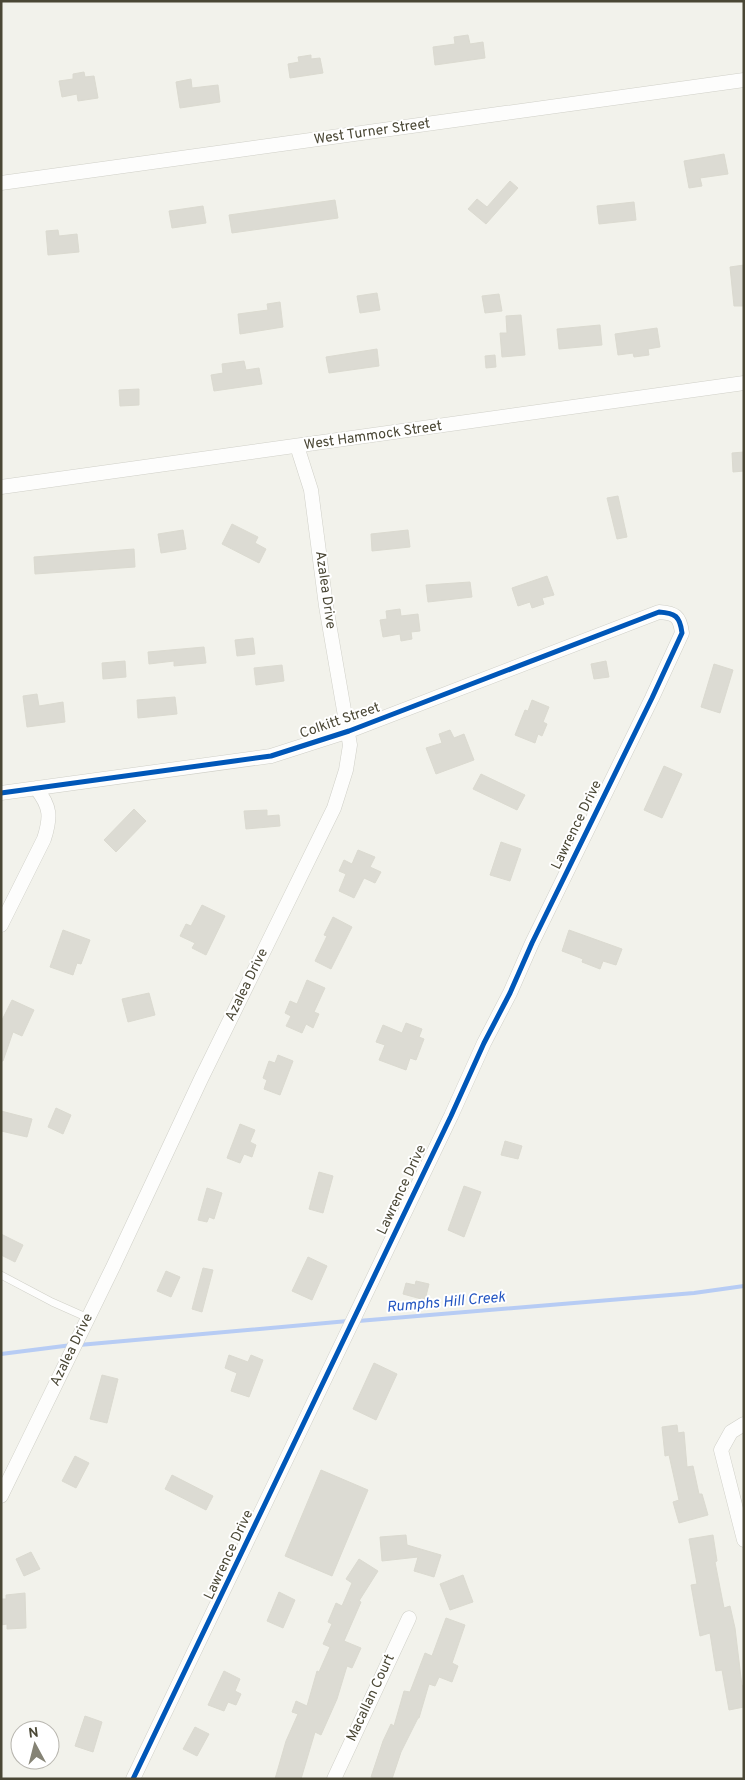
<svg xmlns="http://www.w3.org/2000/svg" width="745" height="1780" font-family="Overpass,sans-serif">
<rect width="100%" height="100%" fill="#f2f2eb"/>
<g fill="none" stroke-linecap="round" stroke-linejoin="round">
<path stroke="#b7ccf4" stroke-width="4" d="M358,1321l336,-28 50,-7
M79,1345l269,-24
M1,1354l71,-9"/>
</g>
<path fill="#dcdbd3" stroke="#dbdad0" d="M468,35l2,9 13,-2 2,16 -50,7 -2,-18 22,-3 -1,-7z
M311,55v4l9,-1 3,15 -33,5 -2,-14 11,-2 -1,-5z
M84,72l1,5 9,-1 4,22 -20,3 -1,-7 -15,3 -3,-16 14,-2v-5z
M191,79l1,9 26,-3 2,17 -40,6 -4,-26z
M724,154l4,20 -28,4 2,8 -13,2 -5,-27z
M510,181l8,7 -32,36 -18,-15 9,-10 10,8z
M335,200l3,18 -106,15 -3,-18z
M634,202l2,18 -37,4 -2,-18z
M203,206l3,17 -34,5 -3,-17z
M58,230l1,6 18,-2 2,18 -31,3 -2,-24z
M744,265v41h-10l-4,-39z
M377,293l3,17 -20,3 -3,-17z
M499,294l3,17 -17,2 -3,-17z
M280,302l3,25 -43,7 -2,-20 30,-4 -1,-6z
M521,315l4,40 -23,2 -2,-24h7l-1,-17z
M600,325l2,20 -43,4 -2,-20z
M657,328l3,19 -12,2 1,6 -15,2 -1,-4 -15,2 -3,-21z
M377,349l2,17 -50,7 -3,-16z
M495,355l1,12 -10,1 -1,-12z
M244,361l2,9 13,-2 3,16 -48,7 -3,-16 12,-2 -1,-9z
M139,389v16l-19,1 -1,-16z
M744,452v19l-11,1 -1,-19z
M618,496l9,41 -10,2 -10,-41z
M232,524l26,13 -3,6 11,6 -7,14 -37,-19z
M183,530l3,19 -25,4 -3,-19z
M408,530l2,17 -38,4 -1,-17z
M134,549l1,18 -100,7 -1,-17z
M547,576l7,19 -12,3 2,6 -12,4 -2,-6 -12,4 -6,-18z
M470,582l2,15 -44,5 -2,-17z
M400,609l1,7 17,-2 2,17 -9,1 1,7 -11,2 -1,-7 -17,3 -3,-17 7,-1 -1,-8z
M253,638l2,16 -18,2 -2,-16z
M204,647l2,16 -32,3v-5l-25,3 -1,-12z
M125,661l1,16 -23,2 -1,-16z
M606,661l3,16 -15,2 -3,-15z
M714,664l19,6 -13,43 -19,-6z
M282,665l2,16 -28,4 -2,-17z
M37,694l2,12 24,-4 2,20 -38,5 -4,-31z
M175,697l2,17 -39,4 -1,-18z
M532,700l17,7 -6,15 4,2 -5,12 -4,-2 -3,9 -20,-8 10,-25 3,1z
M450,730l4,8 10,-4 10,26 -38,14 -10,-26 16,-5 -3,-9z
M664,766l18,8 -20,44 -18,-8z
M481,774l44,21 -8,15 -44,-21z
M134,809l12,12 -30,31 -12,-12z
M267,810v6l12,-1 1,11 -34,3 -2,-18z
M501,842l20,7 -11,32 -20,-6z
M358,850l17,7 -5,10 11,5 -6,11 -11,-5 -10,20 -15,-7 7,-17 -7,-3 5,-11 8,4z
M202,905l23,11 -19,39 -14,-7 3,-5 -15,-7 6,-12 5,2z
M333,917l19,10 -21,42 -16,-8 12,-25 -3,-1z
M63,930l27,10 -9,24 -4,-1 -4,12 -23,-8z
M569,930l53,19 -6,16 -13,-4 -3,8 -18,-7 1,-3 -21,-8z
M307,980l18,8 -11,24 5,2 -6,14 -7,-4 -4,9 -16,-7 5,-10 -6,-3 5,-12 7,3z
M149,993l6,22 -27,7 -6,-23z
M12,1000l22,10 -12,26 -9,-4 -10,29h-2v-39z
M406,1023l16,6 -3,8 5,2 -8,21 -6,-2 -4,12 -27,-10 6,-15 -9,-3 7,-17 19,8z
M278,1055l15,6 -13,34 -16,-6 3,-9 -4,-2 6,-17 6,2z
M56,1108l15,7 -8,19 -15,-7z
M1,1111l31,8 -5,18 -26,-6z
M240,1124l15,6 -5,12 6,3 -4,12 -8,-3 -4,9 -13,-5z
M505,1141l17,5 -4,13 -17,-4z
M319,1172l14,4 -10,37 -14,-4z
M464,1186l17,6 -17,45 -16,-7z
M207,1188l15,5 -8,26 -5,-2 -2,5 -9,-2z
M1,1234l22,11 -8,17 -14,-7z
M308,1257l19,9 -15,34 -20,-9z
M203,1268l10,2 -11,42 -10,-3z
M166,1271l14,6 -9,20 -14,-6z
M416,1281l13,3 -4,16 -22,-6 3,-11 9,2z
M229,1355l19,7 3,-7 12,5 -14,37 -18,-6 6,-18 -12,-5z
M374,1363l23,11 -21,46 -23,-11z
M102,1375l16,4 -11,44 -17,-4z
M677,1425l1,8 6,-1 3,35 6,-1 6,28h3l6,21 -29,8 -6,-21 6,-2 -10,-45 -4,1 -3,-29z
M75,1456l14,7 -13,25 -14,-7z
M321,1470l47,20 -36,86 -47,-20z
M172,1475l41,21 -7,14 -41,-21z
M406,1535l1,10 34,10 -7,22 -20,-6 4,-14 -36,4 -2,-24z
M713,1535l4,26 -2,1 9,46 6,-2 5,22 7,58 2,-1v22l-15,3 -7,-40 -6,1 -6,-38 -10,3 -9,-51 6,-1 -8,-45z
M31,1552l9,17 -16,7 -8,-17z
M359,1559l19,12 -19,30 2,1 -17,39 17,7 -9,20 -5,-2 -10,33 -16,36 -6,-3 -14,47h-26l11,-38 12,-27 -6,-2 4,-11 11,5 10,-35 2,1 11,-25 -7,-3 9,-20 -4,-2 8,-19 6,3 10,-23 -6,-4z
M463,1575l10,27 -23,8 -10,-26z
M279,1592l16,8 -12,28 -16,-7z
M25,1593l1,35 -19,1v-5l-6,1v-26h5v-4z
M446,1618l19,7 -13,38 6,3 -6,16 -13,-5 -4,9 -6,-2 -10,34h-1l-17,34 -9,27h-14l-7,-2 12,-36 8,-17 3,2 10,-35 6,1 15,-39 7,3z
M224,1671l16,8 -5,12 6,3 -5,11 -8,-3 -4,9 -16,-6z
M85,1716l17,6 -9,30 -18,-6z
M195,1727l14,7 -12,22 -14,-7z"/>
<g fill="none" stroke-linecap="round" stroke-linejoin="round">
<g stroke="#d0d0c8" stroke-width="8">
<path id="lane" d="M1,1275l51,27 36,16"/>
</g>
<g stroke="#d0d0c8" stroke-width="15">
<path id="street" d="M1,183l743,-103
M1,487l743,-104
M1,793l270,-37 78,-25 310,-119c16,1 21,4 23,21l-30,65 -120,245 -22,50 -26,50 -33,73 -318,663
M1,925l43,-86c7,-22 7,-32 -8,-51
M744,1424l-13,8 -10,18 23,90
M1,1496l112,-229 88,-188 133,-271 12,-38 4,-25 -24,-139 -15,-116 -14,-44
M334,1779l75,-161"/>
</g>
<use href="#lane" stroke="#fdfdfc" stroke-width="7"/>
<use href="#street" stroke="#fdfdfc" stroke-width="14"/>
<g stroke="#fff" stroke-width="8">
<path id="cycleway" d="M1,793l270,-37 78,-25 310,-119c16,1 21,4 23,21l-30,65 -120,245 -22,50 -26,50 -33,73 -318,663"/>
</g>
<use href="#cycleway" stroke="#0057b8" stroke-width="5"/>
</g>
<g text-anchor="middle" dominant-baseline="central" stroke-width="4" stroke-linejoin="round" paint-order="stroke">
<g font-size="14" fill="#4a4735" stroke="#fff">
<text transform="translate(372 132) rotate(-8)">West Turner Street</text>
<text transform="translate(373 436) rotate(-8)">West Hammock Street</text>
<text transform="translate(325 590) rotate(82)">Azalea Drive</text>
<text transform="translate(340 721) rotate(-19)">Colkitt Street</text>
<text transform="translate(577 825) rotate(-64)">Lawrence Drive</text>
<text transform="translate(247 985) rotate(-64)">Azalea Drive</text>
<text transform="translate(402 1190) rotate(-65)">Lawrence Drive</text>
<text transform="translate(72 1350) rotate(-64)">Azalea Drive</text>
<text transform="translate(229 1555) rotate(-65)">Lawrence Drive</text>
<text transform="translate(371 1698) rotate(-65)">Macallan Court</text>
</g>
<g font-size="15" font-style="italic" fill="#2355c1" stroke="#fff">
<text transform="translate(446 1303) rotate(-5)">Rumphs Hill Creek</text>
</g>
</g>
<rect width="745" height="1780" fill="none" stroke="#4a4735" stroke-width="5"/>
<g transform="translate(35 1745) rotate(353)"><circle r="24" fill="#ffffff" stroke="#b7b5ae"/>
<path d="M0-4L9 19L0 12L-9 19Z" fill="#858375"/>
<text y="-8" font-size="14" font-weight="bold" text-anchor="middle" fill="#4a4735">N</text>
</g>
</svg>
